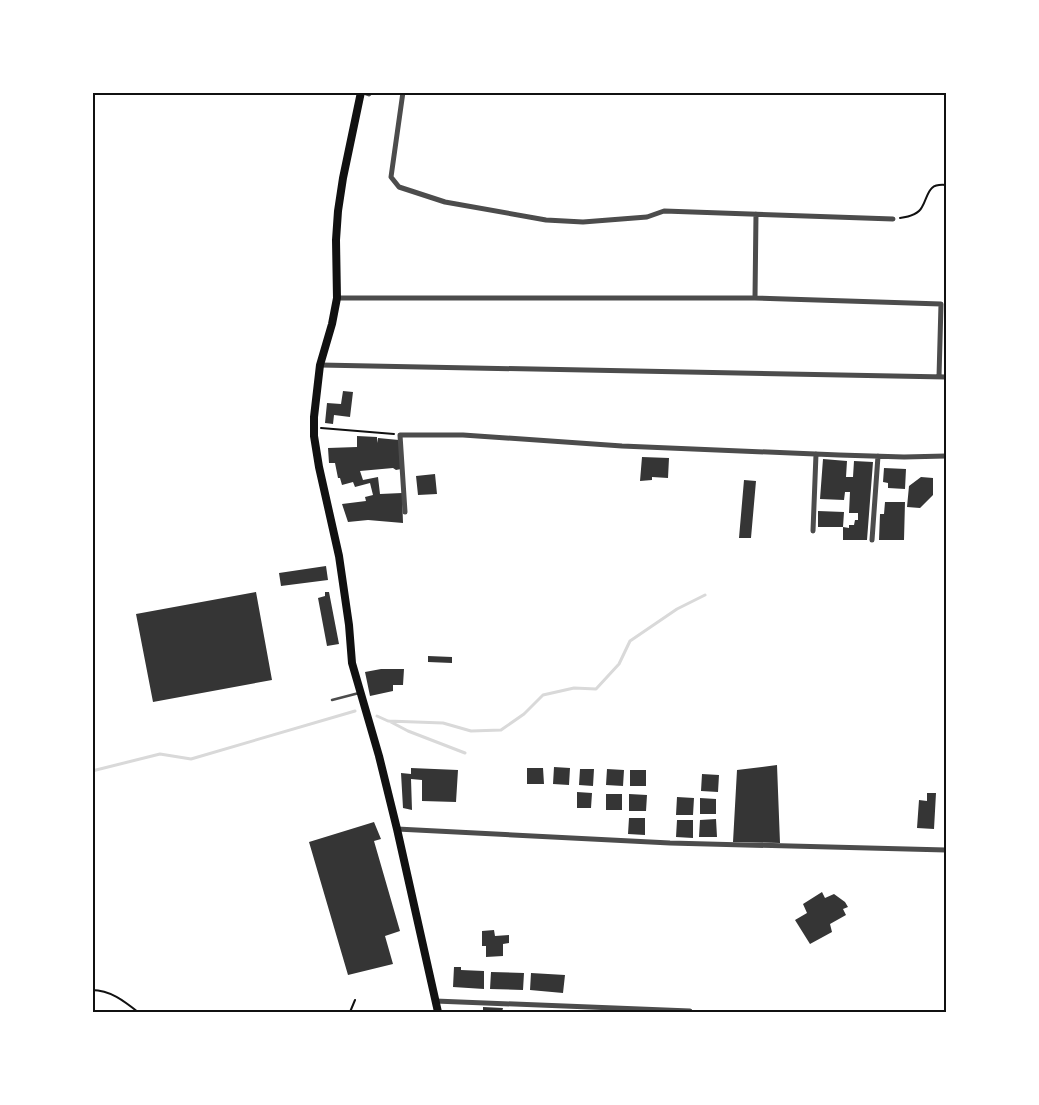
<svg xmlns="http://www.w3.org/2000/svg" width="1039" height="1105" font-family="'Space Grotesk',sans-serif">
<rect width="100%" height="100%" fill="#fff"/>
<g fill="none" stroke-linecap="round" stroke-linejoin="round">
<path stroke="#d9d9d9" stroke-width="3" d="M377,716l11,5 55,2 28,8 30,-1 23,-16 19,-19 31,-7 22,1 23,-25 11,-23 47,-32 28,-14
M389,721l19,10 57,22
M92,771l68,-17 31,5 164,-48"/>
</g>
<path fill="#353535" d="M343,391l10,1 -3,25 -16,-2 -1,9 -8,-1 2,-20 14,1z
M357,436l20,1v6l1,-5 21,2 2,29 -5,1 -3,-2 -33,3 3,9 15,-3 2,17 22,-1 1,30 -35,-3 -20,2 -6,-18 24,-3 -1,-4 8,-2 -3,-12 -15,4 -2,-5 -11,3 -2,-7h-2l-3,-15h-6l-1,-15 29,-1z
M642,457l27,1 -1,20 -16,-1v3l-12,1z
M823,459l24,2 -1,16h7l1,-16 19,1 -6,78h-24v-13l6,1v-3h5l1,-5h3v-7h-9l1,-21h-5l-1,8 -24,-1z
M884,468l22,1 -1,20 -17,-1v-5l-5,-1z
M435,474l2,20 -19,1 -2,-19z
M921,477l12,1v17l-13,13 -13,-1 2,-21z
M744,480l12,1 -5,57h-12z
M885,502h20l-1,38h-25l1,-26h4z
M818,511l26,1 -1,15h-25z
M326,566l2,14 -47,6 -2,-13z
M256,592l16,88 -119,22 -17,-88z
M325,592h4l10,52 -12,2 -9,-48 7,-2z
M428,656l24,1v6l-24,-1z
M381,669h23l-1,16h-10v6l-23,5 -5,-24z
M777,765l3,78 -47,-1 4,-72z
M554,767l16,1 -1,17 -16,-1z
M411,768l47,2 -2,32 -34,-1v-21l-11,-1 1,31 -9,-2 -2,-35 10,1z
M527,768h16l1,16h-17z
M580,769h14l-1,17 -14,-1z
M607,769l17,1 -1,16 -17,-1z
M630,770h16v16h-16z
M702,774l17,1 -1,17 -17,-1z
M577,792l15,1 -1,15h-14z
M927,793h9l-2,36 -17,-1 2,-28 8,1z
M606,794h16v16h-16z
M629,794l18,1 -1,16h-17z
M677,797l17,1 -1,17h-17z
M700,798l16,1v15h-16z
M629,818h16v17l-17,-1z
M716,819l1,18h-18l1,-17z
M677,820h16v18l-17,-1z
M374,822l7,17 -7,2 26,90 -15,5 8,28 -45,11 -39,-133z
M822,892l3,6 9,-4 11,8 3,5 -5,2 3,6 -16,9 2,8 -22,12 -15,-24 12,-7 -4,-9z
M494,930l1,6 14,-1v8l-6,1v12l-17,1v-11h-4v-15z
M454,967h7v3l23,1v18l-31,-2z
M491,972l33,1 -1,17 -33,-1z
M531,973l34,2 -2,18 -33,-3z
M483,1007l20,1 -1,4h-19z"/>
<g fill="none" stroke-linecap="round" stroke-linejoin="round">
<path stroke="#111" stroke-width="2" d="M900,218c8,-1 18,-3 22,-11 7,-12 5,-24 24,-22
M321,428l73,6
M92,990c18,0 32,11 46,22
M350,1012l5,-12"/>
<path stroke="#4c4c4c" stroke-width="2.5" d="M332,700l27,-7"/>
<path stroke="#4c4c4c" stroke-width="5" d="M363,92l6,2 1,-2
M403,92l-12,85 8,10 46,15 101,18 37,2 64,-5 17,-6 229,8
M337,298h418l186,6 -2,73
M755,298l1,-84
M320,365l626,12
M405,512l-5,-77h63l159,11 217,9 65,2 42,-1
M813,531l3,-77
M872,540l6,-84
M397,829l273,14 276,7
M435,1001l255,10"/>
<path stroke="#111" stroke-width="8" d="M361,92l-18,86 -5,33 -2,29 1,58 -5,26 -12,41 -6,52v19l5,31 20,89 10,69 3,38 27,93 18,73 41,183"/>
</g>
<rect width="1039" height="1105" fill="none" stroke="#ffffff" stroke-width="188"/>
<rect x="94" y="94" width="851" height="917" fill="none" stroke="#111" stroke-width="2"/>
</svg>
